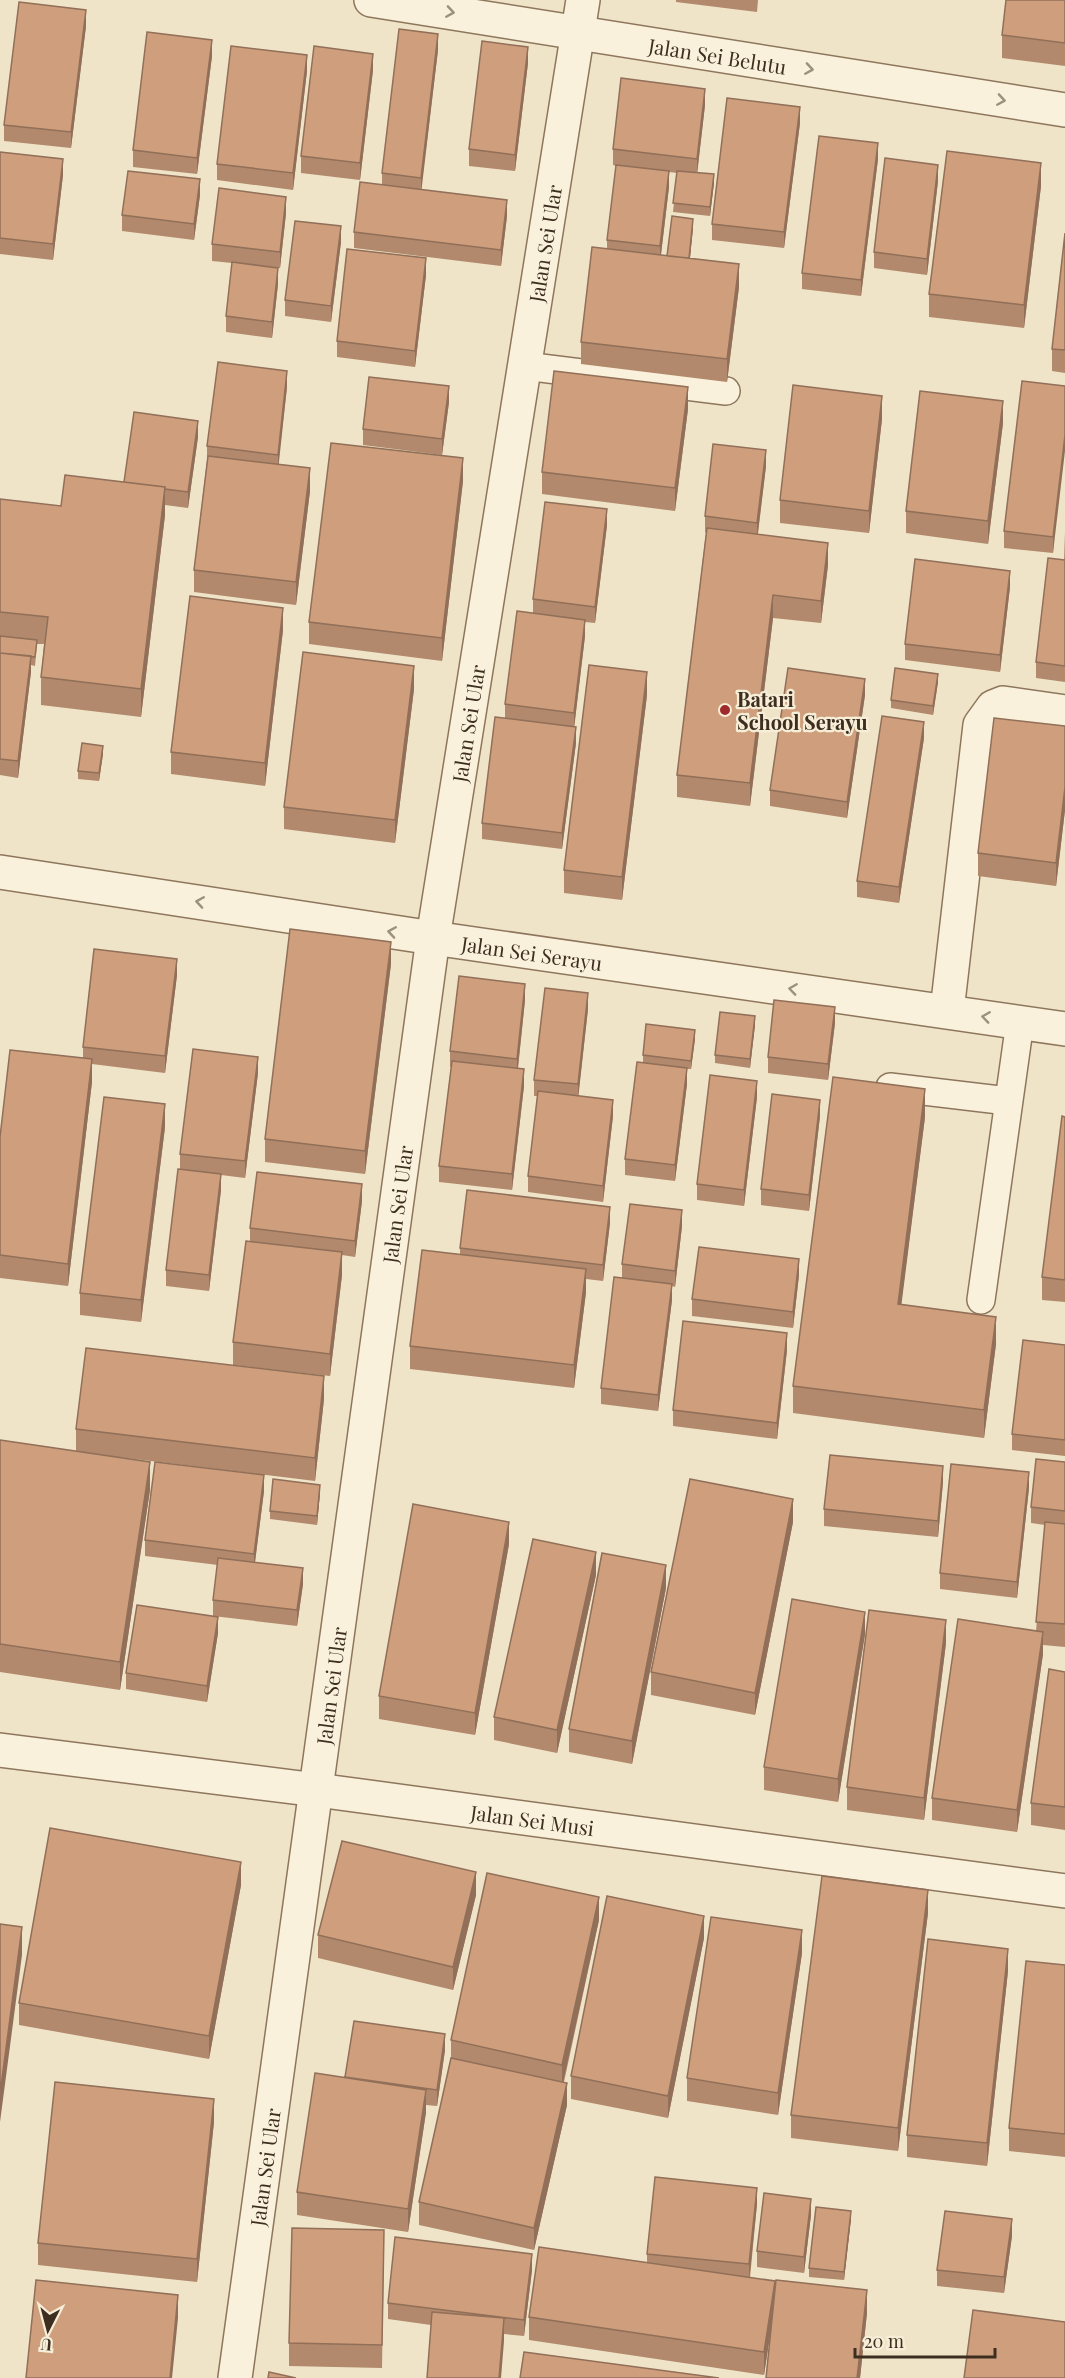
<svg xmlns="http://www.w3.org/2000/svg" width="1065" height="2378" font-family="'Playfair Display',serif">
<rect width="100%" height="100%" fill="#f0e4c8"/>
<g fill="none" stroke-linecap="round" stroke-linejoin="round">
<g stroke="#8d765c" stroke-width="30">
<path id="service" d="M525,366l201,25
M890,1087l118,14
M981,1300l39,-278"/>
</g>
<g stroke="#8d765c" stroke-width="36">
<g id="minor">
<path d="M947,1011l33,-286 13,-18 10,-4 62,9"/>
<path id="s1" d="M0,1750l317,40 748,101"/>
<path id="s2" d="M235,2378l198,-1440 150,-938"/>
</g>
</g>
<g stroke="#8d765c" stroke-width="36">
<g id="tertiary">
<path id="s3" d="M371,0l694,110"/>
<path id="s4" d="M0,872l433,66 632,91"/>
</g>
</g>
<use href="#service" stroke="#faf1dc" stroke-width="27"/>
<use href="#minor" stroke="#faf1dc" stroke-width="33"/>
<use href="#tertiary" stroke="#faf1dc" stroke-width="33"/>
</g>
<path fill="#b2896c" d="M676,0h82l-1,12 -81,-10z
M1065,0v66l-63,-8v-23z
M86,26l-15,122 -67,-7v-16z
M438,50l-17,139 86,27 -6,50 -147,-18v-16l28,-47v-12z
M212,56l-15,118 -64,-7v-17z
M528,63l-13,108 -46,-5v-17z
M373,70l-13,110 -59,-7v-17z
M307,71l-14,119 -76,-10v-16z
M705,105l-8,68 17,10 -4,33 -37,-4 4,-39 -8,-1v15l-8,68 6,1 26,-28 -3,30 49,29 -12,95 -146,-18v-22l26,-93v-9l9,-74 -3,-1v-16z
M800,123l-16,125 -72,-8v-16z
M0,152l63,23 -10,85 -53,-6z
M878,159l-17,137 -59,-7v-16z
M938,181l-11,94 -53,-7v-16z
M1041,186l-17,142 -95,-11v-23z
M200,195l-6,45 -72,-9v-16z
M286,213l-6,55h-2v16l-6,54 -46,-6v-16l6,-53 -20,-2v-17z
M1065,233v140l-13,-2v-22z
M341,242l-10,80 -46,-6v-16z
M426,275l-11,92 -78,-10v-16z
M1065,386l-12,167 -49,-5v-17z
M287,387l-9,77 32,27 -14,114 -102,-13v-22l13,-109v-15z
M449,402l-7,53 -79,-10v-16z
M688,409l-13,102 -133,-17v-22z
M882,419l-13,114 -89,-10v-23z
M1003,423l-15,121 -82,-11v-22z
M198,437l-10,71 -23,-3v10l-24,202 -100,-12v-28l3,-33h-7l-2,22 -4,-1v7l-13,106 -18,-3v-276l61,7 63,-24z
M766,466l-8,68 70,31 -7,58 -48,-5 -23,188 -73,-9v-22l29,-242 -1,-1v-16z
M463,481l-21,180 -133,-17v-22z
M607,525l-12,98 -10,-1v14l-11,91 2,16 -14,106 -80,-10v-16l23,-104v-15l28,-91v-14z
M1065,532v150l-29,-4v-16l28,-102z
M1010,587l-10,85 -95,-12v-16z
M283,630l-18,156 -94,-12v-22z
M938,682l-5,33 -42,-7v-8z
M414,689l-19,154 -111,-14v-22z
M647,695l-25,205 -58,-7v-23z
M865,695l-18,123 -77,-12v-16z
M1065,726v84l-9,76 -78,-10v-23z
M924,738l-25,165 -42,-6v-16z
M103,754l-4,27 -21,-2v-8z
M391,964l-26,210 -100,-12v-23z
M177,975l-12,98 -73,-9v18l-24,204 -68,-8v-141l83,-79v-11z
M525,1000l-7,69 6,17 -12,104 -73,-8v-16l12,-99h-1v-16z
M588,1009l-10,87 35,20 -10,86 -75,-10v-16l10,-80h-4v-16z
M835,1023l-7,57 -60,-7v-16z
M755,1025l-5,43 -35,-5v-8z
M695,1039l-4,30h-4v15l-12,97 -50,-6v-16l18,-96v-8z
M258,1073l-13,105 -24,-3v15l-12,101 -43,-5v-16l14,-101v-15z
M757,1097l-13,109 -47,-6v-16z
M820,1116l-11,95 -48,-6v-16z
M925,1117l-24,187 95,40 -12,94 -191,-25v-27z
M1065,1117v185l-23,-2v-23z
M165,1127l-24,195 -61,-7v-22z
M362,1201l-7,56 -13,-2v20l-12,101 -97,-11v-23l17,-101v-13z
M610,1223l-7,58 -17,-2v13l-12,96 -164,-19v-23l50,-92v-6z
M682,1226l-7,61 -3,-1v14l-14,111 -57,-7v-16l21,-110v-14z
M799,1275l-6,53 -101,-12v-17z
M1065,1345v111l-53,-6v-16z
M787,1350l-10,89 -104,-13v-16z
M324,1399l-9,82 -230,-28 65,37 -30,200 -120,-18v-232l76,11v-22z
M1065,1462v185l-22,-2v9l-26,178 -85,-12v-22l104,-167 9,-106 -14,-2v-16z
M943,1482l-5,55 -114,-11v-17z
M1029,1488l-12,110 -77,-9v-16z
M264,1491l-9,71 48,22 -6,42 -84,-10v-16l5,-35 -73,-9v-16z
M320,1493l-3,32 -47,-6v-8z
M793,1522l-38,193 -104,-20v-23z
M509,1544l-34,191 -96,-16v-23z
M596,1575l-39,178 -63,-13v-23z
M666,1588l-34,176 -63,-12v-23z
M218,1633l-11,69 -81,-13v-16z
M865,1634l-27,168 -74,-12v-23z
M946,1643l-22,177 -77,-10v-23z
M1065,1672v158l-34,-5v-22z
M241,1885l-32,174 -190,-34v-22z
M476,1895l-23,95 -135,-32v-23z
M928,1913l-30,238 -107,-13v-23z
M599,1920l-35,162 3,23 -33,145 -115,-25v-23l32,-142v-20z
M704,1938l-36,180 -97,-19v-23z
M802,1953l-24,162 -91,-14v-23z
M1065,1965v192l-56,-6v-23z
M1008,1971l-21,195 -80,-9v-22z
M445,2050l-8,56 -11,-1v7l-18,120 -111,-17v-23l48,-115z
M214,2122l-17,160 -159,-17v-22z
M757,2204l-7,74 25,18 92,17 -7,65h-94l5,-51 -7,48 -235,-35v-23l118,-54v-9z
M811,2215l-7,58 -47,-6v-16z
M851,2219l-7,61 -35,-3v-9z
M1012,2236l-8,57 -67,-7v-16z
M384,2252l-2,116 -93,-2v-23z
M532,2270l-8,66 -20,-2v7l-73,-16 -43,-6v-16z"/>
<path fill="#916f58" d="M86,10v16l-15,122v-16z
M438,34v16l-17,144v-16z
M212,40v16l-15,118v-16z
M528,47v16l-13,108v-16z
M373,54v16l-13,110v-17z
M307,55v16l-14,119v-17z
M705,89v16l-8,70v-16z
M800,107v16l-16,125v-16z
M878,143v16l-17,137v-16z
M63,159v16l-10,85v-16z
M1041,163v23l-17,142v-23z
M938,165v16l-11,94v-16z
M669,171v16l-9,75v-16z
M714,174v9l-4,33v-9z
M200,179v16l-6,45v-16z
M286,197v16l-6,55v-16z
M507,200v16l-6,50v-16z
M693,219v9l-4,40v-8z
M341,226v16l-10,80v-16z
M426,258v17l-11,92v-16z
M739,264v23l-12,95v-23z
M278,268v16l-6,54v-16z
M287,371v16l-9,84v-16z
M449,386v16l-7,53v-16z
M688,387v22l-13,102v-23z
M882,396v23l-13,114v-22z
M1003,401v22l-15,121v-23z
M198,421v16l-10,71v-16z
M1065,435v16l-12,102v-16z
M766,450v16l-9,73v-16z
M463,458v23l-21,180v-23z
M310,468v23l-14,114v-23z
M165,487v28l-24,202v-28z
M607,509v16l-12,98v-16z
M828,543v22l-7,58v-22z
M1010,571v16l-10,85v-17z
M773,595v23l-23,188v-23z
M283,608v22l-18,156v-23z
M585,620v16l-11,93v-16z
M31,656v16l-13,106v-17z
M414,666v23l-19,154v-23z
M647,672v23l-25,205v-23z
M938,674v8l-5,33v-9z
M865,679v16l-18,123v-16z
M924,722v16l-25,165v-16z
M576,727v16l-14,106v-16z
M103,746v8l-4,27v-8z
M1065,787v23l-9,76v-23z
M391,942v22l-26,210v-23z
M177,959v16l-12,98v-17z
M525,984v16l-8,75v-16z
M588,993v16l-10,91v-16z
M835,1007v16l-7,57v-16z
M755,1016v9l-5,43v-9z
M695,1030v9l-4,30v-8z
M258,1057v16l-13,105v-17z
M92,1059v23l-24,204v-22z
M687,1068v16l-12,97v-16z
M524,1069v17l-12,104v-16z
M757,1081v16l-13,109v-16z
M925,1089v28l-27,215v-28z
M613,1100v16l-10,86v-16z
M820,1100v16l-11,95v-16z
M165,1104v23l-24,195v-22z
M221,1174v16l-12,101v-16z
M362,1184v17l-7,56v-16z
M610,1207v16l-7,58v-16z
M682,1210v16l-7,61v-16z
M342,1252v23l-12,101v-22z
M799,1259v16l-6,53v-16z
M586,1269v23l-12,96v-23z
M672,1284v16l-14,111v-16z
M996,1317v27l-12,94v-28z
M787,1333v17l-10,89v-16z
M324,1376v23l-9,82v-23z
M150,1462v28l-30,200v-28z
M943,1466v16l-5,55v-16z
M1029,1472v16l-12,110v-16z
M264,1475v16l-10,79v-16z
M320,1485v8l-3,32v-9z
M793,1499v23l-38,193v-22z
M509,1522v22l-34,191v-22z
M596,1552v23l-39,178v-23z
M666,1565v23l-34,176v-23z
M303,1568v16l-6,42v-16z
M865,1612v22l-27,168v-23z
M218,1617v16l-11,69v-16z
M946,1620v23l-22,177v-22z
M1043,1632v22l-26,178v-22z
M241,1862v23l-32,174v-23z
M476,1872v23l-23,95v-23z
M928,1890v23l-30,238v-23z
M599,1897v23l-37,167v-22z
M704,1916v22l-36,180v-22z
M22,1927v28l-22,167v-28z
M802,1930v23l-24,162v-22z
M1008,1949v22l-21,195v-23z
M445,2034v16l-8,56v-16z
M567,2083v22l-33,145v-22z
M426,2090v22l-18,120v-23z
M214,2099v23l-17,160v-23z
M757,2188v16l-8,77v-17z
M811,2199v16l-7,58v-16z
M851,2211v8l-7,61v-8z
M1012,2219v17l-8,57v-16z
M532,2254v16l-8,66v-16z
M775,2281v23l-11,71v-23z
M867,2290v23l-7,65h-3z
M178,2295v23l-6,60h-2z
M504,2318v23l-3,37h-2z"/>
<path fill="#cf9f7d" stroke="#916f58" stroke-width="1.5" d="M1006,0h59v43l-63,-8z
M19,2l67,8 -15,122 -67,-7z
M399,29l39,5 -17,144 -39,-5z
M147,32l65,8 -15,118 -64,-8z
M482,41l46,6 -13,108 -46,-6z
M231,46l76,9 -14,118 -76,-9z
M314,46l59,8 -13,109 -59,-7z
M621,78l84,11 -8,70 -84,-10z
M727,98l73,9 -16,125 -72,-8z
M819,136l59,7 -17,137 -59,-7z
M947,151l94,12 -17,142 -95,-11z
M0,152l63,7 -10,85 -53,-6z
M885,158l53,7 -11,94 -53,-7z
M616,165l53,6 -9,75 -53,-6z
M128,171l72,8 -6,45 -72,-9z
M677,171l37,3 -4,33 -37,-4z
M360,182l147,18 -6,50 -147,-18z
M219,188l67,9 -6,55 -68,-8z
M672,216l21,3 -4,39 -22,-2z
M295,221l46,5 -10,80 -46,-6z
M1065,233v117l-13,-1z
M592,247l147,17 -12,95 -146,-17z
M347,249l79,9 -11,93 -78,-10z
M232,262l46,6 -6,54 -46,-6z
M218,362l69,9 -9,84 -71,-9z
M554,371l134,16 -13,101 -133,-16z
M369,377l80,9 -7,53 -79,-10z
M1022,381l43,5v49l-12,102 -49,-6z
M793,385l89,11 -13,115 -89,-11z
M920,391l83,10 -15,120 -82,-10z
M134,412l64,9 -10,71 -23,-3v-2l-41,-5z
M331,443l132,15 -21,180 -133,-16z
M713,444l53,6 -9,73 -52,-7z
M208,456l102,12 -14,114 -102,-12z
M65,475l100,12 -24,202 -100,-12 7,-60 -48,-5v-113l61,7z
M545,502l62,7 -12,98 -62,-8z
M707,528l121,15 -7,58 -48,-6 -23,188 -73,-8z
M1048,558l17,2v106l-29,-4z
M915,559l95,12 -10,84 -95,-11z
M190,596l93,12 -18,155 -94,-11z
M517,611l68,9 -11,93 -69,-9z
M0,636l37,4 -2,17 -35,-4z
M303,652l111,14 -19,154 -111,-13z
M0,653l31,3 -13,105 -18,-2z
M589,665l58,7 -25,205 -58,-7z
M788,668l77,11 -18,123 -77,-12z
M895,668l43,6 -5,32 -42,-6z
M882,716l42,6 -25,165 -42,-6z
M495,717l81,10 -14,106 -80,-10z
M994,718l71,8v61l-9,76 -78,-10z
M82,743l21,3 -4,27 -21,-2z
M290,929l101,13 -26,209 -100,-12z
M94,949l83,10 -12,97 -82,-9z
M459,976l66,8 -8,75 -67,-8z
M545,988l43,5 -10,91 -44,-4z
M774,1000l61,7 -7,57 -60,-7z
M720,1012l35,4 -5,43 -35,-4z
M646,1024l49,6 -4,31 -48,-6z
M193,1049l65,8 -13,104 -65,-7z
M10,1050l82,9 -24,205 -68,-9v-118z
M452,1061l72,8 -12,105 -73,-8z
M637,1062l50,6 -12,97 -50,-6z
M710,1075l47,6 -13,109 -47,-6z
M833,1077l92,12 -27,215 98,13 -12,93 -191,-24z
M538,1091l75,9 -10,86 -75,-10z
M772,1094l48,6 -11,95 -48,-6z
M104,1097l61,7 -24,196 -61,-7z
M1062,1116l3,1v163l-23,-3z
M178,1169l43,5 -12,101 -43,-5z
M257,1172l105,12 -7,57 -105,-13z
M467,1190l143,17 -7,58 -143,-17z
M630,1204l52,6 -7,61 -53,-7z
M246,1241l96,11 -12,102 -97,-12z
M699,1247l100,12 -6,53 -101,-13z
M422,1250l164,19 -12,96 -164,-19z
M614,1277l58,7 -14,111 -57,-7z
M683,1321l104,12 -10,90 -104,-13z
M1023,1340l42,5v95l-53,-6z
M86,1348l238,28 -9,82 -239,-29z
M0,1440l150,22 -30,200 -120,-18z
M830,1455l113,11 -5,55 -114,-12z
M1036,1459l29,3v49l-34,-4z
M155,1462l109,13 -10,79 -109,-14z
M951,1464l78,8 -12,110 -77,-9z
M273,1479l47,6 -3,31 -47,-5z
M690,1479l103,20 -38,194 -104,-21z
M413,1504l96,18 -34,191 -96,-17z
M1045,1522l20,2v100l-29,-2z
M533,1539l63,13 -39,178 -63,-13z
M602,1553l64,12 -34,176 -63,-12z
M218,1558l85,10 -6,42 -84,-10z
M792,1599l73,13 -27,167 -74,-12z
M137,1605l81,12 -11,69 -81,-13z
M869,1610l77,10 -22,178 -77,-11z
M958,1619l85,13 -26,178 -85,-12z
M1049,1669l16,3v135l-34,-4z
M50,1828l191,34 -32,174 -190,-33z
M342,1841l134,31 -23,95 -135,-32z
M487,1873l112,24 -37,168 -111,-25z
M822,1876l106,14 -30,238 -107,-13z
M607,1896l97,20 -36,180 -97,-20z
M711,1917l91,13 -24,163 -91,-15z
M0,1924l22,3 -22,167z
M928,1939l80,10 -21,194 -80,-8z
M1026,1961l39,4v169l-56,-6z
M354,2021l91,13 -8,56 -92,-13z
M451,2058l116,25 -33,145 -115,-26z
M315,2073l111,17 -18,119 -111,-17z
M55,2082l159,17 -17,160 -159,-16z
M655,2177l102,11 -8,76 -102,-10z
M764,2193l47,6 -7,58 -47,-6z
M816,2207l35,4 -7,61 -35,-4z
M945,2211l67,8 -8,58 -67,-7z
M292,2228l92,2 -2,115 -93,-2z
M395,2237l137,17 -8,66 -136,-17z
M539,2247l236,34 -11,71 -235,-35z
M36,2280l142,15 -8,83h-144z
M776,2280l91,10 -10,88h-91z
M973,2310l92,12v56h-101z
M432,2312l72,6 -5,60h-72z
M524,2352l195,26h-199z
M269,2372l27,6h-28z"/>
<defs><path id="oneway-chevron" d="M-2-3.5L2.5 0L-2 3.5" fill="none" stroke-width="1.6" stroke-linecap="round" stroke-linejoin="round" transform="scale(1.5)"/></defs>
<g stroke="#9c907e">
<use href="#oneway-chevron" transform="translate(450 12) rotate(9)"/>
<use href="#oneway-chevron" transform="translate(809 69) rotate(9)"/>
<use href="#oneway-chevron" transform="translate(1001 100) rotate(9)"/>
<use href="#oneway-chevron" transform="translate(200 902) rotate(-171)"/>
<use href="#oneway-chevron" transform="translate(392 932) rotate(-171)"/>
<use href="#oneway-chevron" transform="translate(793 989) rotate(-172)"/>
<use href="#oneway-chevron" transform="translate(986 1017) rotate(-172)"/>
</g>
<circle fill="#9e2a2b" stroke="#f7eed8" stroke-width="2" cx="725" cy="710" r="6"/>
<g text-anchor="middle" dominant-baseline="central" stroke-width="4.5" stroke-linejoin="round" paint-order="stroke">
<g font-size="20" fill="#3d2e20" stroke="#f7eed8">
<text stroke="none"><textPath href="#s3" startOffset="351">Jalan Sei Belutu</textPath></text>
<text stroke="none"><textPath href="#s2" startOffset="2157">Jalan Sei Ular</textPath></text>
<text stroke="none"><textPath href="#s2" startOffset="1671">Jalan Sei Ular</textPath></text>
<text stroke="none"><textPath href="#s4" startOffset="538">Jalan Sei Serayu</textPath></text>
<text stroke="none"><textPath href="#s2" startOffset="1185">Jalan Sei Ular</textPath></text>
<text stroke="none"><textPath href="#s2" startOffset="699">Jalan Sei Ular</textPath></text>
<text stroke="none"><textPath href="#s1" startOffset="537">Jalan Sei Musi</textPath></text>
<text stroke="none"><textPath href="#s2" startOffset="213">Jalan Sei Ular</textPath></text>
</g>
<g font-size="20" font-weight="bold" fill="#3d2e20" stroke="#f7eed8" text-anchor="start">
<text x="737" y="698">Batari<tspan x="737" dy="23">School Serayu</tspan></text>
</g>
</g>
<g transform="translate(48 2330) rotate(186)" stroke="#f7eed8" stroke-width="4.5" paint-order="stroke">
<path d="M0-4.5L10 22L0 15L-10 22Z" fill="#3d2e20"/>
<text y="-9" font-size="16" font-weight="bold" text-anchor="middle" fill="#3d2e20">U</text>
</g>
<path d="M855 2348v9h140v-9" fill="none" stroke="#3d2e20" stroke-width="3"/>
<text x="864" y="2348" font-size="18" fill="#3d2e20" stroke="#f7eed8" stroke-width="4.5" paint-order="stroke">20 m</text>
</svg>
